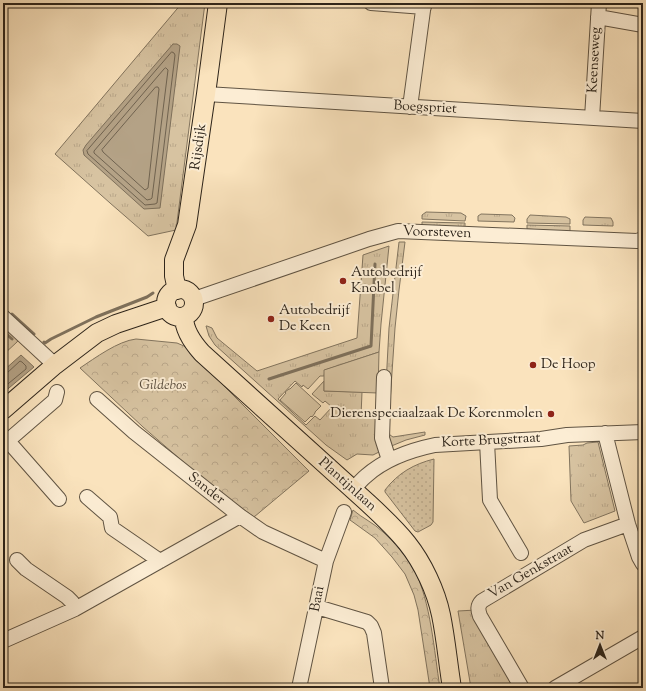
<svg xmlns="http://www.w3.org/2000/svg" width="646" height="691" font-family="'Sorts Mill Goudy',serif">
<defs>
<pattern id="grass-tufts" width="24" height="20" patternUnits="userSpaceOnUse"><rect width="24" height="20" fill="#d7c3a1"/><path d="M3 7l-1-3M5 7V3M7 7l1-3M15 17l-1-3M17 17v-4M19 17l1-3" fill="none" stroke="#b9a78a"/></pattern>
<pattern id="forest-crowns" width="20" height="18" patternUnits="userSpaceOnUse"><rect width="20" height="18" fill="#d7c3a1"/><path d="M2 6a3 3 0 1 1 6 0M12 15a3 3 0 1 1 6 0" fill="none" stroke="#b9a78a"/></pattern>
<pattern id="park-dots" width="8" height="8" patternUnits="userSpaceOnUse"><rect width="8" height="8" fill="#d7c3a1"/><path d="M2 2h.1M6 6h.1" fill="none" stroke="#b9a78a" stroke-width="1.8" stroke-linecap="round"/></pattern>
</defs>
<rect width="100%" height="100%" fill="#fae3bd"/>
<filter id="stains"><feTurbulence type="fractalNoise" baseFrequency=".005" numOctaves="4"/><feColorMatrix values="0 0 0 0 .2 0 0 0 0 .09 0 0 0 0 .02 0 0 0 .5 -.17"/></filter>
<radialGradient id="worn" r=".72"><stop offset=".6" stop-color="#630" stop-opacity="0"/><stop offset="1" stop-color="#630" stop-opacity=".3"/></radialGradient>
<path fill="url(#grass-tufts)" stroke="#82745e" d="M182,3h23l-29,227 -28,6 -38,-33 -55,-49z
M426,212l35,1 5,3 -1,5 -43,-2v-4z
M481,214l31,1 3,3 -1,4 -36,-1v-5z
M530,215l36,2 4,2v5l-43,-1v-4z
M585,217l26,1 2,4v4l-30,-1v-5z
M422,222l43,1v4l-43,-1z
M527,225l43,1v6l-43,-3z
M399,242h6l-6,48 -4,38 -7,104 2,3 3,2 32,-5v3l-19,5 -17,7 -3,-62 3,-57z
M389,246l-8,78 -2,28 -54,18 -1,6h-4l-12,13 -5,-4 -1,2 -7,-6 -17,18 28,26 9,-9 5,4 12,-13 -7,-6 -2,2 -11,-9 12,-13v10l38,1 -1,24 18,1v35l-6,3 -16,-1 -10,6 -21,-15 -111,-100 -6,-9 -3,-10h1l5,2 5,10 40,33 100,-33 6,-83z
M3,323l17,15 -3,4 -14,13z
M598,442l17,69 -31,12 -13,-22 -2,-55 14,-1 4,-2z
M476,610l41,78h-46l-13,-77z"/>
<path fill="url(#forest-crowns)" stroke="#82745e" d="M136,339l41,4 7,3 125,125 -55,46 -44,-32 -67,-58 -63,-59c15,-10 38,-27 56,-29z
M353,510c9,8 21,13 30,22 10,9 24,25 31,37 17,33 20,82 26,119h-10l-12,-78 -4,-15 -9,-21 -13,-17 -17,-19 -25,-18z"/>
<path fill="url(#park-dots)" stroke="#82745e" d="M434,459l-1,63 -2,3 -13,7 -3,-1 -30,-39v-2c13,-17 29,-26 49,-31z"/>
<path fill="#d7c3a1" stroke="#82745e" d="M379,352l-1,41 -54,-2v-21z
M296,383l25,23 -6,6v1l-3,4 -1,-1 -6,6 -25,-22 6,-7 -1,-1 4,-3h1z"/>
<path fill="#b4a286" stroke="#7e705b" d="M173,44h4l3,2 -20,162 -16,1 -60,-54 -1,-5 3,-5z
M21,355l13,12 -31,26v-22z"/>
<g fill="none" stroke-linecap="round" stroke-linejoin="round">
<path stroke="#706350" stroke-width="1" d="M172,52l2,1 1,2 -18,148 -2,1 -10,1 -57,-51 -1,-3z
M166,68l2,2 -16,128 -1,1 -4,1 -53,-47v-2l70,-82z
M156,87h2l1,2 -11,99 -3,2 -42,-38 -1,-2z
M3,374l4,-1 13,-12 2,1 4,4v3l-23,19"/>
<path stroke="#7e705b" stroke-width="3" d="M3,306l3,2
M12,314l22,20
M3,331l9,8
M44,342l1,1 6,-4 45,-22 51,-20 6,-4
M269,379l102,-33 4,-82"/>
<g stroke="#605443" stroke-width="16">
<path id="minor" d="M371,3l53,4
M598,17l45,8
M206,94l437,27
M410,107l14,-104
M592,118l7,-115
M194,299l175,-60 29,-8 239,10 6,-2
M3,317l52,48
M384,377l-2,61 7,22
M97,399l37,33 106,84 23,16 63,29
M605,433l23,91 11,33 4,7
M8,441l51,58
M487,442l3,58 31,53
M3,445l52,-45 2,-8
M353,490c4,-5 8,-10 13,-14 19,-17 45,-26 69,-31l106,-6 26,-4 76,-3
M87,497l23,20 2,11 48,33
M17,560l9,9 41,28 5,5 3,7
M317,607l50,15 4,4 3,7 8,55
M3,641l72,-32 165,-93
M299,688l27,-127 18,-49
M522,688l-42,-72c-2,-6 -3,-10 2,-15l102,-61 44,-16
M555,688l88,-51"/>
</g>
<g stroke="#2d241a" stroke-width="20">
<path id="major" d="M166 303a14 14 0 1 1 28 0a14 14 0 1 1-28 0Z
M177,290l-3,-14v-16l13,-35 19,-131 12,-91
M184,317c0,14 9,26 18,36l167,151c13,12 27,25 38,39 16,20 29,48 34,72 5,24 7,49 11,73
M3,410l52,-45 42,-32 19,-9 51,-17"/>
</g>
<use href="#minor" stroke="#fcedd4" stroke-width="14"/>
<use href="#major" stroke="#fae3bd" stroke-width="18"/>
</g>
<g fill="#8f2418" stroke="#fcedd4" stroke-width="1.5">
<circle cx="343" cy="281" r="4"/>
<circle cx="271" cy="319" r="4"/>
<circle cx="533" cy="365" r="4"/>
<circle cx="551" cy="414" r="4"/>
</g>
<g text-anchor="middle" dominant-baseline="central" stroke-width="4" stroke-linejoin="round" paint-order="stroke">
<g font-size="14" fill="#2d241a" stroke="#fcedd4">
<text transform="translate(595 60) rotate(-87)">Keenseweg</text>
<text transform="translate(425 108) rotate(3)">Boegspriet</text>
<text transform="translate(199 147) rotate(-82)">Rijsdijk</text>
<text transform="translate(437 233) rotate(2)">Voorsteven</text>
<text transform="translate(491 441) rotate(-3)">Korte Brugstraat</text>
<text transform="translate(347 485) rotate(42)">Plantijnlaan</text>
<text transform="translate(206 489) rotate(38)">Sander</text>
<text transform="translate(531 572) rotate(-30)">Van Genkstraat</text>
<text transform="translate(318 599) rotate(-79)">Baai</text>
</g>
<g font-size="14" fill="#2d241a" stroke="#fcedd4" text-anchor="start">
<text x="351" y="273">Autobedrijf<tspan x="351" dy="16">Knobel</tspan></text>
<text x="279" y="311">Autobedrijf<tspan x="279" dy="16">De Keen</tspan></text>
<text x="541" y="365">De Hoop</text>
<text x="543" y="414" text-anchor="end">Dierenspeciaalzaak De Korenmolen</text>
</g>
<g font-size="14" font-style="italic" fill="#584c3c" stroke="#fcedd4">
<text x="163" y="386">Gildebos</text>
</g>
</g>
<rect width="646" height="691" fill="none" stroke="#fae3bd" stroke-width="16"/>
<rect x="4" y="4" width="638" height="683" fill="none" stroke="#2d241a" stroke-width="2"/>
<rect x="8" y="8" width="630" height="675" fill="none" stroke="#2d241a"/>
<g transform="translate(600 645)" stroke="#fcedd4" stroke-width="3" paint-order="stroke">
<path d="M0-3L7 15L0 10L-7 15Z" fill="#2d241a"/>
<text y="-6" font-size="11" font-weight="bold" text-anchor="middle" fill="#2d241a">N</text>
</g>
<rect width="100%" height="100%" filter="url(#stains)"/>
<rect width="100%" height="100%" fill="url(#worn)"/>
</svg>
